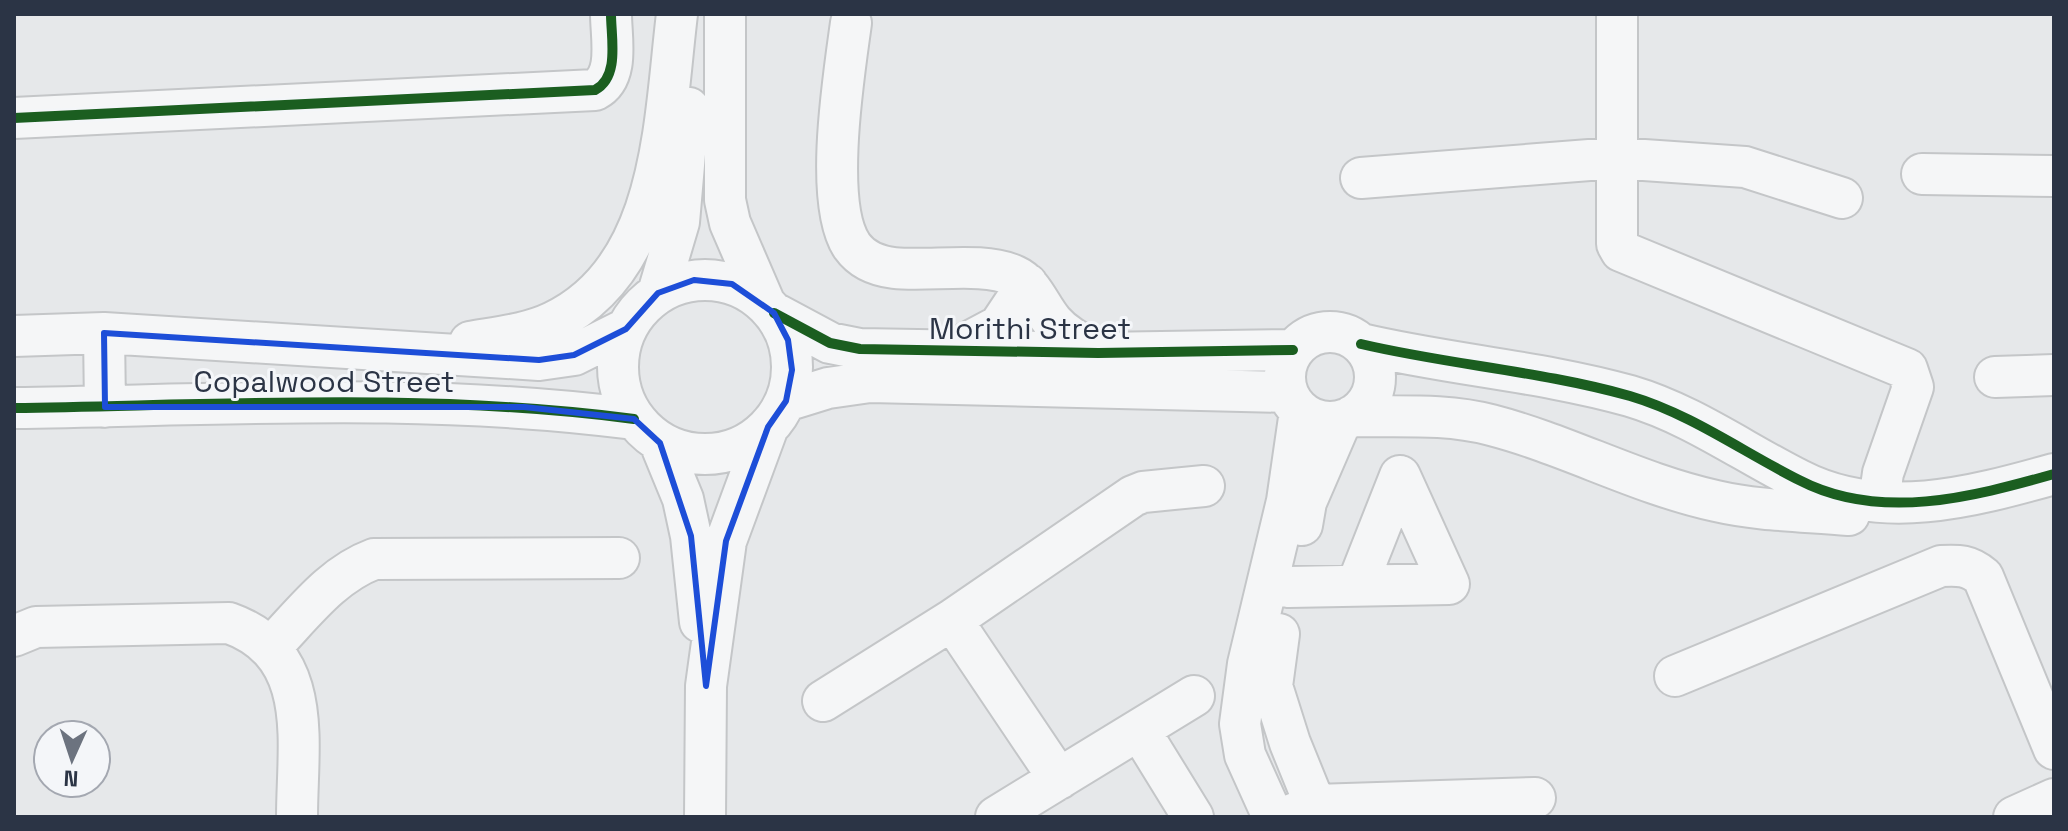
<svg xmlns="http://www.w3.org/2000/svg" width="2068" height="831" font-family="'Space Grotesk',sans-serif">
<rect width="100%" height="100%" fill="#e6e8ea"/>
<g fill="none" stroke-linecap="round" stroke-linejoin="round">
<g stroke="#c4c6c8" stroke-width="44">
<path id="minor" d="M725,14v186l5,23 35,81
M1617,14v230l4,7 286,118 6,18 -30,86 -4,28
M851,23c-7,51 -28,180 1,223 10,14 25,20 42,22 36,4 89,-7 121,8 18,8 25,31 38,46 12,14 29,22 45,31
M14,118l581,-28c25,-13 16,-52 16,-76
M1922,174l132,2
M1361,178l254,-20 130,9 97,31
M618 367a87 87 0 1 1 174 0a87 87 0 1 1-174 0Z
M658,293l21,-71 10,-114
M774,313l56,30 30,6 238,4 195,-3
M1285 377a45 45 0 1 1 90 0a45 45 0 1 1-90 0Z
M104,333l1,74
M14,336l90,-3 435,27 35,-5 52,-26
M470,342c28,-5 58,-8 83,-20 112,-53 111,-203 124,-308
M1361,344c89,21 180,27 269,52 61,18 113,56 169,84 81,42 173,17 255,-6
M952,351l47,-25 28,-42
M1995,377l59,-2
M786,401l42,-13 42,-6 417,10
M14,408c206,-3 415,-16 620,11
M1352,416c46,1 94,-3 139,9 77,20 147,59 225,76 43,10 89,10 133,14
M660,443l23,56 8,37 9,86
M1302,525l4,-23 35,-81
M1268,582l21,5 160,-3 -49,-108
M1357,585l43,-109
M952,620l107,159
M1279,634l-7,52 18,57 30,74
M14,636l22,-9 193,-4c87,31 68,120 68,194
M271,647c32,-33 60,-72 103,-88l245,-1
M1675,676l266,-110c18,-1 28,-1 42,11l71,172
M823,701l129,-81 181,-124 10,-4 61,-6
M1140,731l53,86
M1293,814l22,-9 220,-7
M705,817l1,-131 20,-145 42,-114
M996,817l198,-121
M1273,817l-28,-62 -5,-31 8,-60 39,-163 13,-90
M2014,817l40,-18"/>
</g>
<use href="#minor" stroke="#f5f6f7" stroke-width="40"/>
<g stroke="#f4f6f9" stroke-width="15">
<path id="cycleway" d="M14,118l581,-28c25,-13 16,-52 16,-76
M774,313l56,30 30,6 238,4 195,-3
M1361,344c89,21 180,27 269,52 61,18 113,56 169,84 81,42 173,17 255,-6
M14,408c206,-3 415,-16 620,11"/>
</g>
<use href="#cycleway" stroke="#1b5e20" stroke-width="10"/>
</g>
<path fill="none" stroke="#1d4ed8" stroke-width="6" stroke-linejoin="round" d="M694,280l38,4 42,29 14,27 4,30 -6,31 -18,26 -42,114 -20,145 -15,-150 -31,-93 -26,-24 -110,-12h-419l-1,-74 435,27 35,-5 52,-26 32,-36z"/>
<g text-anchor="middle" dominant-baseline="central" stroke-width="6" stroke-linejoin="round" paint-order="stroke">
<g font-size="30" fill="#2b3445" stroke="#f4f6f9">
<text x="1030" y="328">Morithi Street</text>
<text x="324" y="381">Copalwood Street</text>
</g>
</g>
<rect width="2068" height="831" fill="none" stroke="#2b3445" stroke-width="32"/>
<g transform="translate(72 759) rotate(183)"><circle r="38" fill="#f4f6f9" stroke="#a4a8b1" stroke-width="2"/>
<path d="M0-6L14 30L0 20L-14 30Z" fill="#6c737f"/>
<text y="-12" font-size="22" font-weight="bold" text-anchor="middle" fill="#2b3445">N</text>
</g>
</svg>
